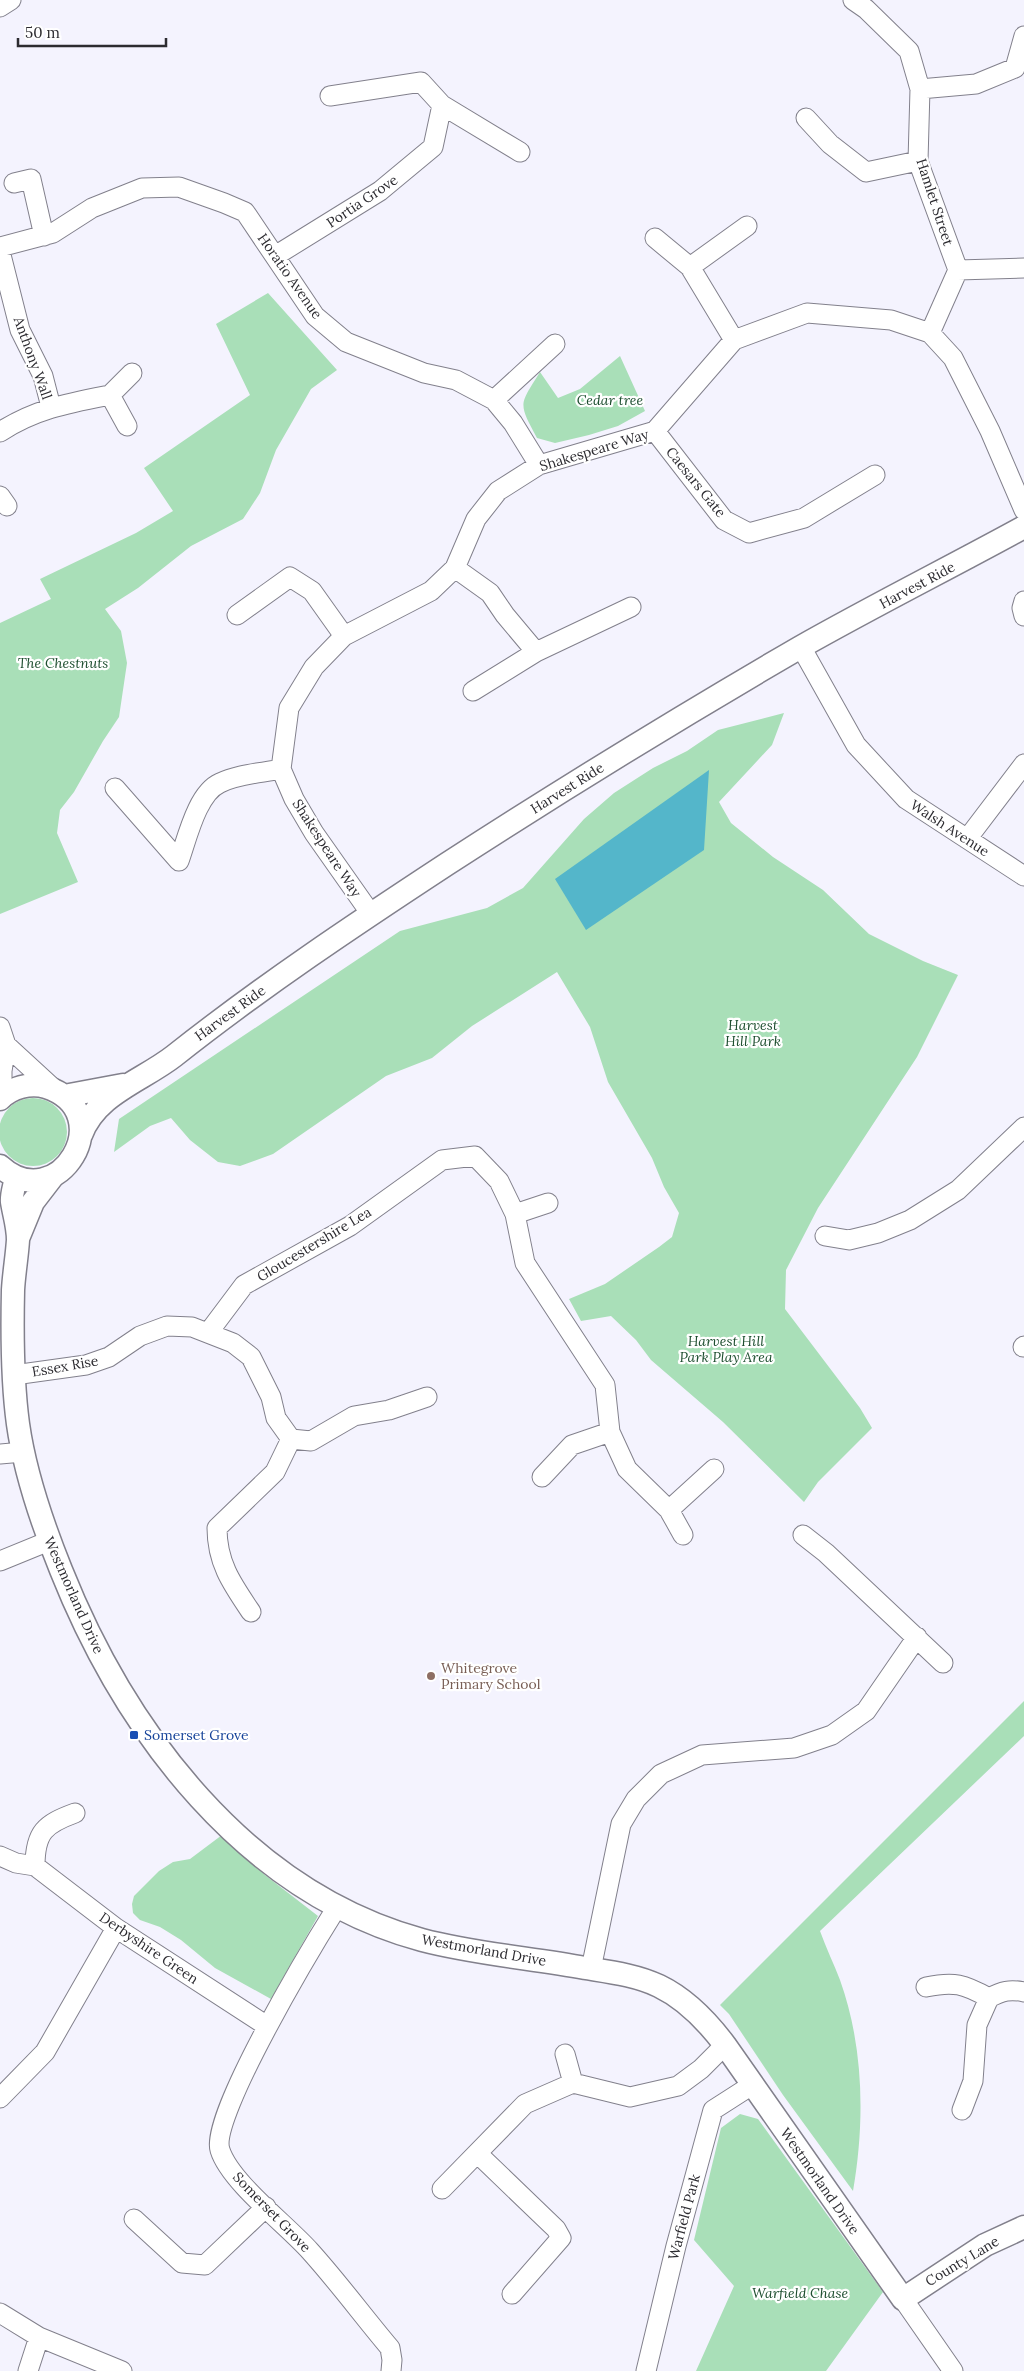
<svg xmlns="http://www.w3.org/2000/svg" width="1024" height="2371" font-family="Lora,serif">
<rect width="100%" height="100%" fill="#f4f3fe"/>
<path fill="#a9dfb8" d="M268,293l69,77 -26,19 -35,61 -16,43 -17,26 -52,27 -53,42 -33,21 16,22 6,32 -8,54 -16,24 -29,51 -14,18 -3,23 21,49 -78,32v-291l51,-24 -11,-20 96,-46 37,-22 -29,-43 106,-73 -34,-71z
M620,356l25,55 -27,15 -29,9 -34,8 -18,-5c-19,-36 -18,-32 3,-66l18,26 22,-9z
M784,713l-12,32 -53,57 12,21 42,34 50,33 46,44 54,27 35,14 -41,82 -99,151 -32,62 -1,39 75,99 12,20 -54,54 -14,20 -81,-80 -72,-62 -15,-20 -25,-24 -30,5 -12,-22 36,-15 54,-37 13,-10 7,-24 -15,-26 -12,-29 -44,-76 -18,-55 -33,-55 -85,54 -40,32 -46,18 -113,78 -33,12 -22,-4 -28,-22 -19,-22 -21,8 -36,26 5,-33 281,-188 87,-23 36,-20 61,-69 30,-26 39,-25 34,-17 31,-21z
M-1 1132a34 34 0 1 1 68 0a34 34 0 1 1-68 0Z
M1024,1701v35l-204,195c6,17 14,33 20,49 24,67 25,142 13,211l-70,-96 -54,-81 -9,-9z
M222,1835l43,40 53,41 -47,83 -56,-31 -34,-28 -21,-13 -20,-7 -7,-7 -1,-9 2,-8 25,-25 14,-9 17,-3z
M740,2114l18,5 125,173 -57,79h-130l38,-85 -40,-46 27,-112z"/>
<path fill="#54b6ca" d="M709,770l-5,80 -118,80 -31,-51z"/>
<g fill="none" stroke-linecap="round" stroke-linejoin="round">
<g stroke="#82808c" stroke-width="21">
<path id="minor" d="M853,0l13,9 43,42 11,38 -2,72 40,109 -28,63
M0,7l11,-7
M920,89l56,-5 39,-16 9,-32
M442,105l78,47
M806,118l24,26 36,28 52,-11
M14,183l17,-4 13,57
M655,238l35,29 44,73
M0,247l53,-14 39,-25 50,-20 37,-1 45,16 21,9 70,104 31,26 78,31 32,7 38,20 19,23 26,42
M0,251l20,79 23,46 8,31
M275,256l105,-65 53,-44 9,-42 -21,-23 -91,14
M690,267l57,-41
M958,270l66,-2
M110,395l22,-22
M494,400l61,-56
M655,431l69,89 25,13 55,-15 71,-43
M0,432c35,-23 69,-29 110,-37l17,31
M0,496l7,10
M455,568l35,25 15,22 31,37
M1024,601l-2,7 2,8
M237,615l53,-38 22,14 32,45
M801,647l55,98 50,54 118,77
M473,691l63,-39 95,-45
M115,788l64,73c8,-22 18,-68 41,-78 18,-9 42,-10 61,-14
M967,839l57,-75
M371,914l-57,-81 -20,-34 -13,-30 8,-61 25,-41 30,-31 87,-45 24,-23 21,-49 22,-28 41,-26 116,-34 79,-91 73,-27 84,7 39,13 23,25 37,73 34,79
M0,1027l6,18 49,45
M2,1097v-26l4,-26
M515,1214l33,-11
M825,1236l24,4 29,-7 32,-13 48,-30 66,-63
M208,1333l36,-48 106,-59 92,-66 33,-4 24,25 16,33 10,49 80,122 5,47 17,37 42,41 14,25
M1023,1347l1,-1
M14,1375l72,-10 23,-8 31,-21 27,-10 25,1 41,16 18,14 20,40 5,21 15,21 20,2 43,-25 35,-6 38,-13
M0,1454l23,-2
M542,1477l30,-32 38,-13
M669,1510l45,-41
M803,1535l23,18 117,110
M0,1561l49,-20
M251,1612c-19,-28 -34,-49 -34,-84l58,-56 16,-33
M0,1856l16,7 19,3 81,62 151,98
M35,1866c0,-34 10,-42 40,-53
M337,1907c-22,35 -128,210 -117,243 10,32 67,75 90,101 28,31 53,65 80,97l2,12 -1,11
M591,1969l30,-145 15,-25 25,-25 41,-19 92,-7 38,-13 34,-24 51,-74
M926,1987c28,-6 38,-3 63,11 13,-7 21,-9 35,-6
M565,2054l8,29
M0,2098l45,-46 71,-124
M962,2110l11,-29 4,-56 12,-27
M478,2154l78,75 5,9 -49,56
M442,2189l83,-85 48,-21 57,14 48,-11 23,-17 24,-24
M134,2219l48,44 23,2 61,-58
M903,2299l50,72
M0,2313l39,24 83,34
M28,2371l11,-34
M646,2371l30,-125 37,-136 39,-25"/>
</g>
<g stroke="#82808c" stroke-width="25">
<path id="tertiary" d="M64,1096l59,-11
M0,1099c11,-11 30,-17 46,-12 76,25 12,132 -46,79
M81,1135c15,-41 61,-54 93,-79 87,-69 180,-131 273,-192 116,-75 233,-147 352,-216 74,-42 150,-80 225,-121
M16,1177c-1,7 -5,18 -4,25 2,13 6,24 6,38 -1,16 -4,33 -5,50 -1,44 -1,90 5,134 7,50 24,99 43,146 65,163 185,322 361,370 53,14 109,18 163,28 25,4 51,7 74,18 27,13 48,35 66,59l178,254 82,-54 39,-18
M19,1236l14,-34 20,-26"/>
</g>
<use href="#minor" stroke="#fff" stroke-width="19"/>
<use href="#tertiary" stroke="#fff" stroke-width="22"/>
</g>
<circle fill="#8d6e63" stroke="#fff" stroke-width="2" cx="431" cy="1676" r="5"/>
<rect fill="#1a4fb4" stroke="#fff" stroke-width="2" x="129" y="1730" width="10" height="10" rx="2.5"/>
<g text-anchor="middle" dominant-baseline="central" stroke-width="4.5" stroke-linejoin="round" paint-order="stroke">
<g font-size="14" fill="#2c2b30" stroke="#fff">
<text transform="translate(362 201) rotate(-34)">Portia Grove</text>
<text transform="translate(935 202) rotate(72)">Hamlet Street</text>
<text transform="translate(290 276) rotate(55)">Horatio Avenue</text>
<text transform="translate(33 358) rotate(70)">Anthony Wall</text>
<text transform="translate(594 450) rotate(-17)">Shakespeare Way</text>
<text transform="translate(696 482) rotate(51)">Caesars Gate</text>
<text transform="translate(917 585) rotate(-28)">Harvest Ride</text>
<text transform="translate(567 788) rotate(-32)">Harvest Ride</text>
<text transform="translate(950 828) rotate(33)">Walsh Avenue</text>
<text transform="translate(327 848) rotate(57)">Shakespeare Way</text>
<text transform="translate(230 1013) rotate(-36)">Harvest Ride</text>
<text transform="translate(314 1244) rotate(-31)">Gloucestershire Lea</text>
<text transform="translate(65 1366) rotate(-10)">Essex Rise</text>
<text transform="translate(74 1595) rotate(66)">Westmorland Drive</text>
<text transform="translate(149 1948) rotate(34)">Derbyshire Green</text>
<text transform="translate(484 1950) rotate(10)">Westmorland Drive</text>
<text transform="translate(820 2181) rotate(55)">Westmorland Drive</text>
<text transform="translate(272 2212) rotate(46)">Somerset Grove</text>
<text transform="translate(684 2217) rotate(-75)">Warfield Park</text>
<text transform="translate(962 2261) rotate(-31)">County Lane</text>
</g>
<g font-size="14" font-style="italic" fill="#1d4e2f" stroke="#fff">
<text x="610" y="400">Cedar tree</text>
<text x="63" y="663">The Chestnuts</text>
<text x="753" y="1025">Harvest<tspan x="753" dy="16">Hill Park</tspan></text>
<text x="726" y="1341">Harvest Hill<tspan x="726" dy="16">Park Play Area</tspan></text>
<text x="800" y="2293">Warfield Chase</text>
</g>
<g font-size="14" fill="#785e54" stroke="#fff" text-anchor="start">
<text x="441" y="1668">Whitegrove<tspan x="441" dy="16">Primary School</tspan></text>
</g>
<g font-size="14" fill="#164399" stroke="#fff" text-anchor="start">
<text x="144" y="1735">Somerset Grove</text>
</g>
</g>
<path d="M18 38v8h148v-8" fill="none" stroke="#2c2b30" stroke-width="2.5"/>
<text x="25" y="38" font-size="15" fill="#2c2b30" stroke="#ffffff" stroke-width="4" paint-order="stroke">50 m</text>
</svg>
